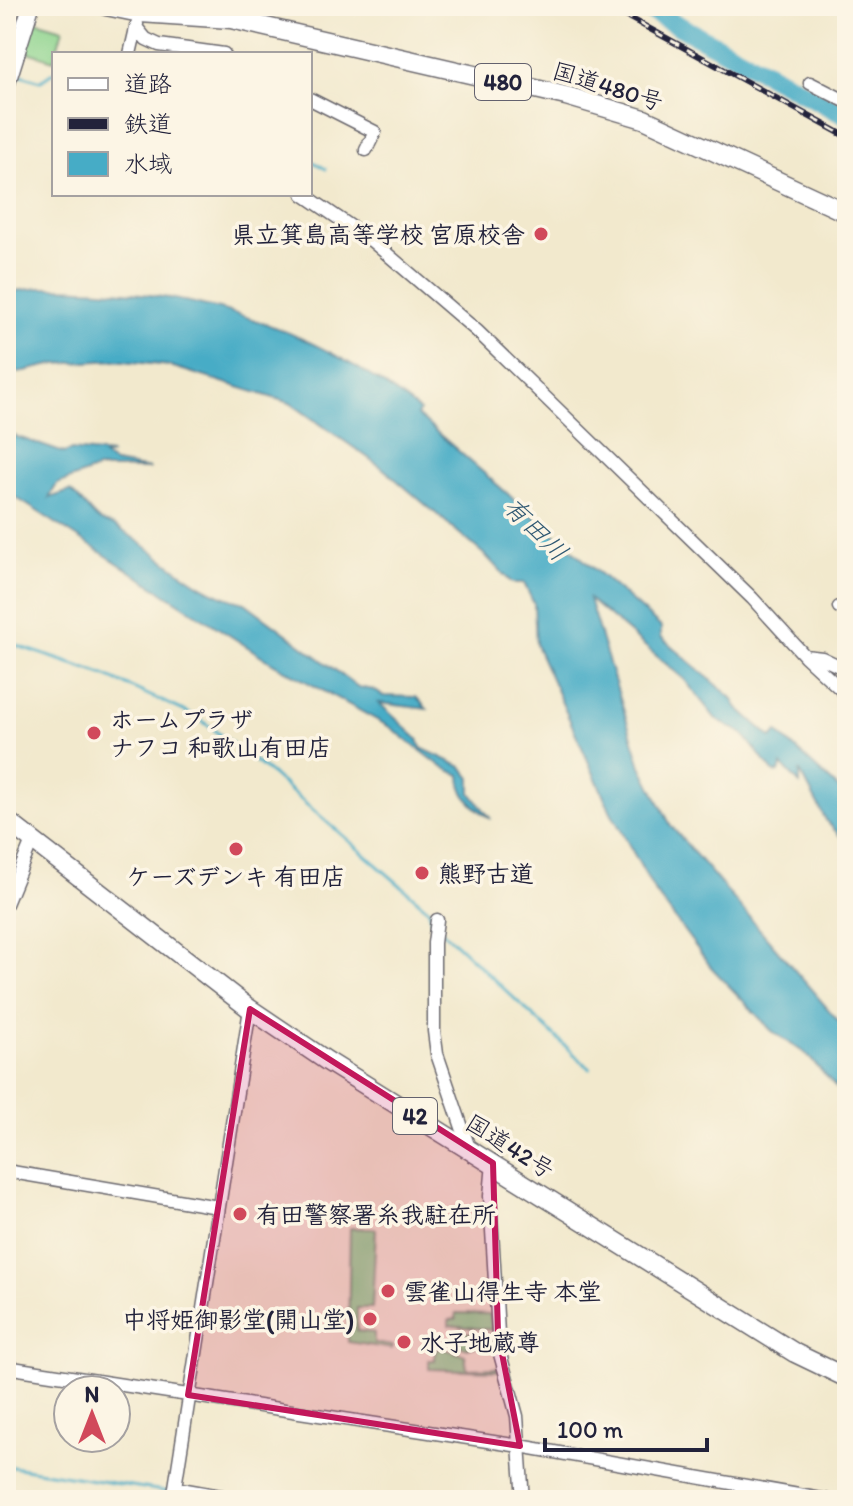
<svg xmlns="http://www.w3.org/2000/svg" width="853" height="1506" font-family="Itim,'Klee One',sans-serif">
<rect width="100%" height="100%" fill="#fcf5e5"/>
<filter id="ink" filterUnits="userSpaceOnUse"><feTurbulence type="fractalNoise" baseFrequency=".0125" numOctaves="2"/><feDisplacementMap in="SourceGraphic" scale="16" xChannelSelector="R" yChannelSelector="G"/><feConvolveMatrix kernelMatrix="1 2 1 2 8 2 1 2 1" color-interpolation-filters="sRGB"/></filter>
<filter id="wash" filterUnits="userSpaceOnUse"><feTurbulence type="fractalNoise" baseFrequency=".006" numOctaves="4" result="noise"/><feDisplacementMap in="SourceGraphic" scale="32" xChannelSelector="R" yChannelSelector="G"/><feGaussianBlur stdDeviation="1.8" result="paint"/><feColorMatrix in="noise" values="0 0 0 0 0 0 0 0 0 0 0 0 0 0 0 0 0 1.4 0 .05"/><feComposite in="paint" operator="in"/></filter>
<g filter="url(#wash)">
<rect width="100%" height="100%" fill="#f2e9cd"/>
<path fill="#8ed48f" stroke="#587b65" stroke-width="2" d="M29,19l34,10 -9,31 -34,-10z
M350,1228l26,1 -4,79h-15v23l17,2v10l19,3 -1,3 -44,-7z
M456,1313l34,1 2,16 -43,-5v-5l7,-1z
M461,1332l31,3 2,9 -30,4 -6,-4z
M435,1349h10l20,6 2,14 31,-1v3l-69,-2v-9h6z"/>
<path fill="#46acc6" stroke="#346780" stroke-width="2" d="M40,288c144,-1 266,33 380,123l-3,4 244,212v10l71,61 5,9 35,31 5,-6 70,64v47l-20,-21 -27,-51v13l-18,-19 -3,7 -5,1 -31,-39 -27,-15 -32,-40 -95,-80 52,167 30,60 176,205v68l-41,-45 -34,-23 -61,-64 -56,-75 -44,-80 -75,-167 -2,-41 -10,-21h-12l-26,-27 -106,-90 -90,-63 -120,-37 -56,-6 -58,4 -50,11v-83z
M6,433l58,20 7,-3 40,4 -8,2 11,7 36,6h-53l-40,15 -8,14 21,-7c11,8 16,18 26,27 6,5 15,5 22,10 43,25 76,64 127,75l113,84 16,3 9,6 33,1 11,12 -48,-6 39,36 3,9 41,19 9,11v15l20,26c-16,-11 -31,-23 -31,-44l-18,-8 -52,-40 -116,-63 -268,-173z"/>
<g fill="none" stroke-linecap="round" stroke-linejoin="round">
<path stroke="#46acc6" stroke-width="3" d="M82,54h16
M18,74l23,7 13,-9
M310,160l16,9
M6,642l96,32 95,43 72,55 145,125 15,13 2,12
M441,930l149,139
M6,1466l163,26"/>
<path stroke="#46acc6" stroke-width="20" d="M642,6l205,110"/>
</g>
</g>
<g filter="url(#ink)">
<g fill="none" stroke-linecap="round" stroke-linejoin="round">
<g stroke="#6b686e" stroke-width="15">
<path id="minor" d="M740,6h2
M136,27l10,12 13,6 65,9
M130,54l7,-30
M810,83l37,19
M310,99l65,33 -9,18
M303,194l69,47 105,90 275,267 53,58 42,39
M839,607l8,4
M805,656l17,2 25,12
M6,904l26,-63
M437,920l-3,23v88l3,23 32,94
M493,1163l-3,33 8,137 2,21 17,62 6,84
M6,1171l212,36
M6,1367l514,79 307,54
M175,1488l68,12
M173,1500l77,-491"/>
</g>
<g stroke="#6b686e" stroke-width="19">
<path id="major" d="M6,86l25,-80"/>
</g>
<g stroke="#6b686e" stroke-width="21">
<path id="highway" d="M106,6l34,7 91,6 335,77 78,23 203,94
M6,820l244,189 77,52 468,292 52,25"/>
</g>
<use href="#minor" stroke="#fff" stroke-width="12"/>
<use href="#major" stroke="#fff" stroke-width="16"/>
<use href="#highway" stroke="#fff" stroke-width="18"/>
<g stroke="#22223b" stroke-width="6">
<path id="rail" d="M608,6l239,131"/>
</g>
<use href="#rail" stroke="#fcf5e5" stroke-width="3" stroke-dasharray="9" stroke-linecap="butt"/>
</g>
</g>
<path fill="#c2185b" fill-opacity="0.2" stroke="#c2185b" stroke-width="6" stroke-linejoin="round" d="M250,1009l243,154 5,170 22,113 -332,-51z"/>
<g fill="#d1495b" stroke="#fcf5e5" stroke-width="3">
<circle cx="541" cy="234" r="8"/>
<circle cx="94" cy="733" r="8"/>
<circle cx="236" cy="849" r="8"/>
<circle cx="422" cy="873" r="8"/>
<circle cx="240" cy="1214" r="8"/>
<circle cx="388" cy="1291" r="8"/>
<circle cx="370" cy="1319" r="8"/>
<circle cx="404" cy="1342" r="8"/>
</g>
<g text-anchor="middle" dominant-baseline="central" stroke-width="7" stroke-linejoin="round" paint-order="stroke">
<g fill="#fcf5e5" stroke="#63616e" stroke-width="2">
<rect x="475" y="64" width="56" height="36" rx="6"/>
<rect x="393" y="1098" width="44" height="36" rx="6"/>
</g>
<g font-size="22" font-weight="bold" fill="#22223b">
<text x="503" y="82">480</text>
<text x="415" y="1116">42</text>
</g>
<g font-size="24" fill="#22223b" stroke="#fcf5e5">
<text transform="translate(608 86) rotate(17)">国道480号</text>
<text transform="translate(510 1146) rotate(32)">国道42号</text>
</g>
<g font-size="24" font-weight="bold" fill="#22223b" stroke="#fcf5e5" text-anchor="start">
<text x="525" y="234" text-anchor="end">県立箕島高等学校 宮原校舎</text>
<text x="110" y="719">ホームプラザ<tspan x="110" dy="28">ナフコ 和歌山有田店</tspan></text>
<text x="438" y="873">熊野古道</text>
<text x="236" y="876" text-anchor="middle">ケーズデンキ 有田店</text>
<text x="256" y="1214">有田警察署糸我駐在所</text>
<text x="404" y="1291">雲雀山得生寺 本堂</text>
<text x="354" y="1319" text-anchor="end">中将姫御影堂(開山堂)</text>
<text x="420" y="1342">水子地蔵尊</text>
</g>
<g font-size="26" font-style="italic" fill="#305973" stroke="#fcf5e5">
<text transform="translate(536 529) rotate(45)">有田川</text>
</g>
</g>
<rect width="853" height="1506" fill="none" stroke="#fcf5e5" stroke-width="32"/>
<rect x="52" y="52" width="260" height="144" fill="#fcf5e5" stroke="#a5a1a1" stroke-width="2"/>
<rect x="68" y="78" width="40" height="12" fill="#ffffff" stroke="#a5a1a1" stroke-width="2"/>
<text x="124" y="92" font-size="24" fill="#22223b">道路</text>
<rect x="68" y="118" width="40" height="12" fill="#22223b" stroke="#a5a1a1" stroke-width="2"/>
<text x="124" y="132" font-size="24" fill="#22223b">鉄道</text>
<rect x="68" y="152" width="40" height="24" fill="#46acc6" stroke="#a5a1a1" stroke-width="2"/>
<text x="124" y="172" font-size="24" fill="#22223b">水域</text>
<g transform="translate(92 1414)"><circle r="38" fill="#fcf5e5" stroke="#a5a1a1" stroke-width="2"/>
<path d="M0-6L14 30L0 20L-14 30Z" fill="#d1495b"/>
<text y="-12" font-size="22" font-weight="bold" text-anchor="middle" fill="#22223b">N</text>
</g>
<path d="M545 1438v12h162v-12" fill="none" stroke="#22223b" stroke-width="4"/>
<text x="557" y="1438" font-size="24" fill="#22223b" stroke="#fcf5e5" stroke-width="6" paint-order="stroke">100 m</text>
</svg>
